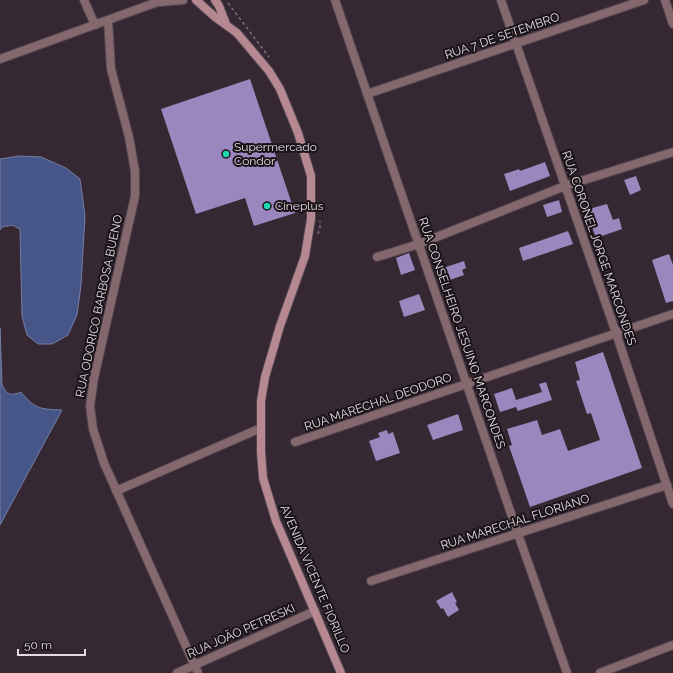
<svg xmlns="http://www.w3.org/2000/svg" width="673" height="673" font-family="Raleway,sans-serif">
<rect width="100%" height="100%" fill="#352833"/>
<path fill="#465688" stroke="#757ea3" d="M19,156l22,1 25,11 14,11 5,37 -4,69 -4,30 -9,20 -16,9h-14l-11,-9 -5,-19 -2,-87 -8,-4 -10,2 -2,3v-71z
M0,328l2,56c4,11 9,12 19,8 14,18 21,17 41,18l-62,115z"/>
<path fill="#9b86be" d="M250,79l45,134 -41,13 -9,-28 -49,16 -35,-105z
M545,162l5,14 -40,15 -6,-17 15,-5 1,2z
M636,176l5,14 -11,5 -6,-15z
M559,200l3,12 -15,5 -4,-12z
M607,204l6,16 6,-2 3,11 -26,9 -4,-11 2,-1 -5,-17z
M568,231l5,13 -50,17 -4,-13z
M409,253l6,17 -14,5 -5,-17z
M669,254l4,11v36l-7,2 -14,-43z
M464,261l2,7 -4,2 2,5 -17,6 -4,-13z
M419,294l6,16 -21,7 -5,-16z
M603,352l39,116 -112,39 -21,-61 3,-1 -5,-16 30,-9 5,15 18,-6 8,22 32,-11 -9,-27 -4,1 -11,-33 4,-1 -5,-18z
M546,382l6,18 -34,11 -2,-4 -16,5 -6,-18 18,-6 4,12 26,-8 -3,-8z
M458,414l5,16 -30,10 -6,-15z
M387,430l1,4 5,-2 7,21 -24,8 -7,-20 11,-4 -2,-4z
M452,592l5,10 -2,1 4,7 -11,7 -5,-9 -2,1 -5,-8z"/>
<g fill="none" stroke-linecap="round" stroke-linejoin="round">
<g stroke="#51454f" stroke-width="10">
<path id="minor" d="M84,0l11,25
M335,0l183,534 49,139
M665,0l8,24
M108,20l3,49 18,68 6,34v25l-41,182 -4,28 3,23 11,34 94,210
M367,94l277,-94
M377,257l42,-13 146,-58 108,-34
M295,442l378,-128
M116,491l145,-63
M371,581l296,-96
M177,673l138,-62
M600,673l73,-28"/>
</g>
<g stroke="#51454f" stroke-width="10">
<path id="tertiary" d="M501,0l115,333 57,171
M160,2l23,-2
M0,59l163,-59"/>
</g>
<g stroke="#51454f" stroke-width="10">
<path id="secondary" d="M196,0l19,17 22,16 32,38 11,18 18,44 13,43v43l-6,37 -25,70 -15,51 -4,24v51l2,26 13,43 65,152
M215,0l4,6 7,18"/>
</g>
<path stroke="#7e737c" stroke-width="1.5" stroke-dasharray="3 3" stroke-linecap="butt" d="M228,3l41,54
M318,234l2,-7v-6"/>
<use href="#minor" stroke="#85686e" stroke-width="8"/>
<use href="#tertiary" stroke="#85686e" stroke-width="8"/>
<use href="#secondary" stroke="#b68892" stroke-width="8"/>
</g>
<g fill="#1dd5b1" stroke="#191318" stroke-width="1.5">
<circle cx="226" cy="154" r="4"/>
<circle cx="267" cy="206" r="4"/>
</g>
<g text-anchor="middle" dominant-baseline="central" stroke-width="4" stroke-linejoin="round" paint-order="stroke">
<g font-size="12" fill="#e4dbe2" stroke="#191318">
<text transform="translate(502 36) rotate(-19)">RUA 7 DE SETEMBRO</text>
<text transform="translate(599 248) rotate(71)">RUA CORONEL JORGE MARCONDES</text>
<text transform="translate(99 306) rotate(-78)">RUA ODORICO BARBOSA BUENO</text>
<text transform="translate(462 333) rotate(71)">RUA CONSELHEIRO JESUINO MARCONDES</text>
<text transform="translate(378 402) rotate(-19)">RUA MARECHAL DEODORO</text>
<text transform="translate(515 522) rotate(-18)">RUA MARECHAL FLORIANO</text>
<text transform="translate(315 579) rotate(67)">AVENIDA VICENTE FIORILLO</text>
<text transform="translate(241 631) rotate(-24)">RUA JOÃO PETRESKI</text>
</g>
<g font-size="12" fill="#e4dbe2" stroke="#191318" text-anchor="start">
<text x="234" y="147">Supermercado<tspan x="234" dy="14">Condor</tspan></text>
<text x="275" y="206">Cineplus</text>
</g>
</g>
<path d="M18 649v6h67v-6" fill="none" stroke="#e4dbe2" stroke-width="2"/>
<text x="24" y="649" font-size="12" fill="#e4dbe2" stroke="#191318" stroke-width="3" paint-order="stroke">50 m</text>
</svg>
